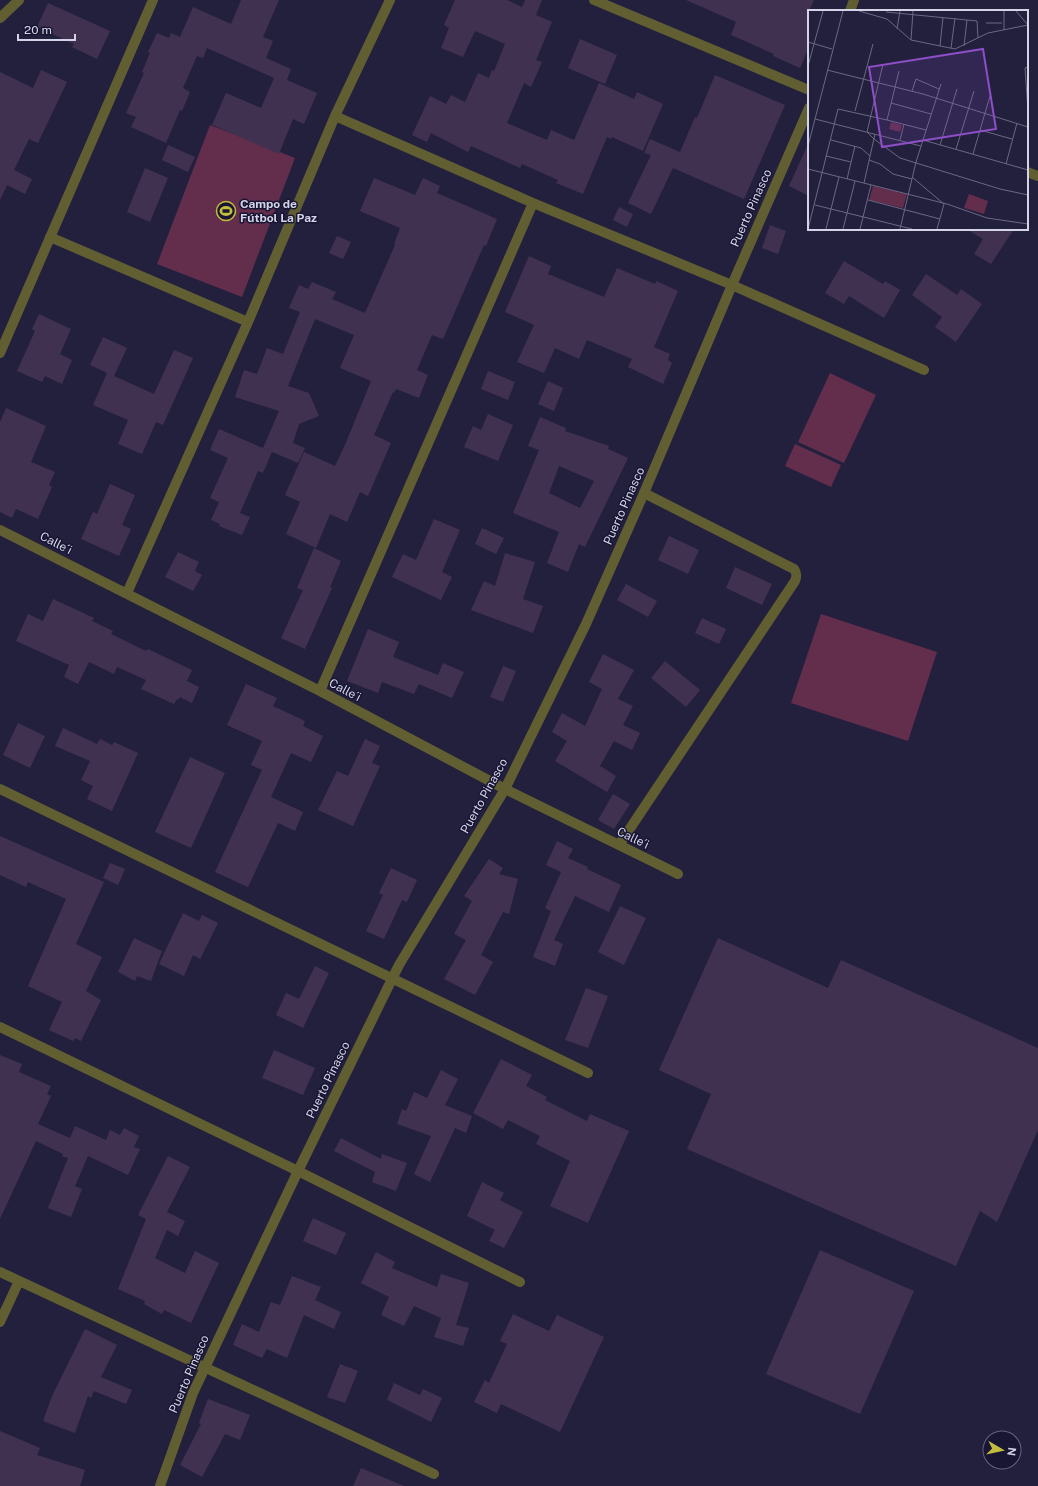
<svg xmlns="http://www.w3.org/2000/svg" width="1038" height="1486" font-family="'Public Sans',sans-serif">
<rect width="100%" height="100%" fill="#23203e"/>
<path fill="#632d4c" d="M210,125l85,33 -53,139 -85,-33z
M830,373l46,22 -32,68 -46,-21z
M795,444l46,21 -10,22 -46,-21z
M821,614l116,38 -29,89 -117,-38z"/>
<path fill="#413151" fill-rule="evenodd" d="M241,0h38l-16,37 10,4 -7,17 25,11 -4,11 30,13 -13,31 -11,-5 -14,35 -67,-29 14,-32 35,15 13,-30 -67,-30 -4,10 -6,-2 -14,32 7,4 -8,19 -2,-1 -14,33 -35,-16 5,-10 -10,-4 18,-40 -2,-1 8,-19 -2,-1 9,-19 12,5 2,-5 9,4 13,-30 38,17z
M455,0h52l15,7 3,-7h17l-6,15 16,7 -16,38 6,2 -11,25 -7,-4 -17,40 40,17 4,-10 23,10 25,-57 35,16 3,-7 26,12 -20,47 -31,-14 -1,2 -4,-2 -24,57 -27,-11 2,-3 -36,-16 -2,4 -49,-22 -3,6 -37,-19 -4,9 -15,-7 18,-39 16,8 5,-9 14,7 13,-29 11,5 3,-8 2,1 11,-27 -30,-13 -12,26 -22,-9 8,-20 -5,-3z
M686,0h128l-5,11v36l-9,21 -27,-12 1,-2 -43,-19 5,-13z
M48,3l62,28 -13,28 -25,-12 2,-3 -37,-17z
M580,39l37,16 -12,29 -37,-16z
M41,70l26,12 -29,61 -9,-4 -15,31 18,9 -7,15 -18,-9 -7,15v-128l33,16z
M715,75l70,30 -41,94 -71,-31 -22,46 -23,-11 23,-48 -7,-2 6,-14 30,13 15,-35 2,1z
M809,142v54l-20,-10z
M168,145l27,12 -7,15 -26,-12z
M145,168l23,10 -18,44 -23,-10z
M374,178l41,17 8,-17 17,8 -3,7 60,26 -11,27 -2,-1 -41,94 -11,-4 -15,35 11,5 -9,23 -23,-9 -2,4 -1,-1 -19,43 17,8 -23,53 -8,-4 -13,30 -17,-8 -14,34 -30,-14 14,-32 -15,-7 19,-43 31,14 10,-21 26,-64 -31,-13 14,-33 -39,-16 -27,67 21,7 10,23 -20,8 -6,19 12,5 -7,15 -35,-15 16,-37 -44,-14 9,-27 13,4 10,-26 16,6 17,-42 -11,-4 10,-23 9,4 4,-7 24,10 -4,7 33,14 30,-68 -1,-1 6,-16 -40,-17z
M619,207l14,7 -6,13 -14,-7z
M770,225l16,6 -8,23 -16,-6z
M966,229h48l-23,35 -17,-10 9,-15z
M337,236l14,6 -8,17 -14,-6z
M529,256l22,10 -3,8 56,23 13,-29 38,16 1,-3 22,10 -24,56 16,7 -2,6 4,3 -9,21 -35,-17 4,-8 -45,-19 -8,19 -24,-11 -11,25 -27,-11 17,-37 -29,-13z
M844,261l39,23 2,-3 15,9 -16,28 -35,-22 -5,8 -19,-11z
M926,274l31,21 4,-6 21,15 -26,38 -21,-15 7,-10 -30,-22z
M39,314l32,15 -11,25 12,6 -10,24 -17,-8 -3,6 -25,-11 18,-40 -3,-2z
M103,337l24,11 -13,28 40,18 20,-44 19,8 -30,67 -7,-3 -14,32 -24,-10 10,-24 -35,-15 14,-32 -17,-8z
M488,371l27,11 -7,18 -27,-11z
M548,381l15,7 -9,23 -16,-7z
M6,408l40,18 -15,36 24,10 -6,13 3,2 -14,32 -22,-10 -4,9 -12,-6v-90z
M488,414l25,11 -15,36 -34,-14 9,-21 8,4z
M540,417l26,11 -1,3 44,15 -1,3 20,9 -43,89 -6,-3 -11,28 -21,-9 12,-31 -46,-19 26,-63 -11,-4zM559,466l35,15 -14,27 -31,-15z
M219,429l53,23 -9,21 -5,-2 -18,42 10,4 -8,18 -23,-9 1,-2 -9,-4 8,-18 -9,-4 18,-40 -18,-8z
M110,484l25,11 -13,30 9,4 -12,27 -38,-17 12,-27 4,2z
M434,519l26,11 -18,42 10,5 -11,23 -49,-23 11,-23 13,6z
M482,528l22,10 -8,16 -21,-10z
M669,536l30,14 -11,24 -30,-14z
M314,548l27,13 -11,26 2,1 -27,61 -24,-11 22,-48 -6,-2z
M178,552l21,10 -4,9 7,4 -9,16 -28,-14z
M505,553l30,9 -12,37 20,7 -10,27 -62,-23 13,-29 11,5z
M735,567l37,17 -10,21 -36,-17z
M626,584l31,17 -9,16 -31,-17z
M53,599l41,19 -2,3 21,10 -2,3 35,17 2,-2 44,21 -5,11 12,6 -7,16 -12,-6 -2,3 -1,-1 -3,5 -33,-15 5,-9 -29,-13 -3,7 -25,-12 -11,22 -14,-7 5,-12 -53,-24 12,-27 15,7z
M702,618l24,11 -7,15 -24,-11z
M368,629l31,13 -6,15 45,18 5,-12 21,9 -12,26 -33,-14 -5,10 -32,-12 -4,11 -31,-12z
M603,654l31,16 -16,29 15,7 -10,19 17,8 -8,17 -18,-9 -14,25 16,10 -9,16 -52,-31 12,-20 -15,-9 10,-19 23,13 17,-37 -13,-7z
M665,661l35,29 -14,17 -35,-29z
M503,666l13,5 -13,31 -13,-5z
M246,684l31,14 -4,8 32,15 -2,5 20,10 -12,26 -20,-9 -20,44 32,15 -8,19 -17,-8 -30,64 -33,-15 47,-102 -11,-5 11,-24 -35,-16z
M18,723l27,13 -15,32 -27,-13z
M63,728l34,16 3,-5 12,6 2,-3 24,11 -26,58 -25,-12 6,-13 -12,-6 9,-19 -35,-15z
M365,739l15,7 -8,17 8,3 -27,60 -35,-16 19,-39 11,5z
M190,757l35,16 -34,75 -36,-16z
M613,794l17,10 -16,25 -16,-9z
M0,836l104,46 -28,62 26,13 -16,34 15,9 -20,41 -6,-3 -2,3 -24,-11 13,-28 -34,-16 38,-87 -38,-17 -2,5 -26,-12z
M557,841l16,8 -5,9 20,9 -1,2 34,16 -12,27 -34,-16 -21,44 9,4 -8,22 -22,-9 18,-46 -6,-3 16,-36 -15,-7z
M489,859l14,9 -4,6 19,5 -9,35 -6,-2 -22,43 12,7 -18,33 -31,-16 22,-39 -12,-6 18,-33 -8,-5z
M110,863l15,6 -7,16 -15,-7z
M391,868l26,12 -10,22 -5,-2 -18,39 -18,-8 17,-36 -4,-2z
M620,906l26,12 -22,47 -26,-13z
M183,913l16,8 3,-6 16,8 -18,36 -7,-4 -9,21 -25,-12z
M134,938l28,13 -11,30 -14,-5 -2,5 -17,-9z
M718,938l110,50 13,-28 197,88v82l-41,92 -17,-11 -24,55 -269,-117 24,-55 -52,-24z
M315,966l14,7 -26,55 -27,-13 10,-22 13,6z
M586,988l22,8 -20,52 -23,-8z
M274,1050l41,18 -12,27 -41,-17z
M0,1055l22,9 -3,8 32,14 -4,8 4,2 -13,28 32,14 5,-12 31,14 4,-10 10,5 4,-7 15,8 -5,11 6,2 -12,26 -40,-19 -13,30 7,3 -11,28 -23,-9 20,-50 -6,-2 1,-2 -27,-13 -36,78z
M501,1059l31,16 -6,11 21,11 -2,3 42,21 3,-7 39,17 -41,92 -38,-17 20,-45 -34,-17 4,-8 -32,-16 -5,9 -30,-16z
M441,1070l17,9 -13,26 27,11 -6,17 -11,-5 -25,54 -16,-8 17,-38 -34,-12 5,-15 4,2 8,-19 13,6z
M341,1138l40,21 1,-5 25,9 -11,28 -24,-9 3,-10 -41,-21z
M168,1156l22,11 -23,45 18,9 -7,15 -11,-6 -12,28 30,15 10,-22 24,12 -28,60 -27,-13 -2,4 -18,-10 1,-3 -27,-12 28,-70 -8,-4z
M482,1182l22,11 -4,7 23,12 -19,36 -15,-7 6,-11 -28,-14z
M313,1218l33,15 -10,22 -33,-14z
M820,1250l94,41 -54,123 -94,-40z
M376,1252l19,10 -3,6 45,19 4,-13 28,9 -13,42 13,3 -6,18 -29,-9 7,-19 -27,-12 -10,20 -23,-11 8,-18 -28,-14z
M292,1276l29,11 -6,13 26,12 -7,17 -30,-14 -17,43 -20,-9 -5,9 -29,-13 9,-21 17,8 12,-30 9,3z
M513,1314l36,17 8,-16 47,22 -44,95 -59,-28 -4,9 -23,-11 11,-22 4,3 18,-39 -7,-3z
M85,1329l32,16 -16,32 31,13 -6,14 -32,-13 -3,7 -3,-2 -13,37 -32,-12 9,-25z
M340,1364l18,7 -13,32 -18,-6z
M394,1383l26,12 3,-6 19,9 -11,24 -44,-22z
M208,1399l42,16 -10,25 -15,-6 -23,43 -22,-12 21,-41 -2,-1z
M0,1431l40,17 -3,7 48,15 -5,16h-80z
M361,1468l43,18h-51z"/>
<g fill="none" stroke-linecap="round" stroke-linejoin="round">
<path stroke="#615f32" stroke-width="10" d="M390,0l-55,116 198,87 199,82 192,85
M594,0l215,90
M0,18l19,-18
M1027,172l11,4
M50,237l198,85
M0,353l153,-353
M0,530l320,161 185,98 173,85
M127,593l121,-271 87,-206
M320,691l213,-488
M0,789l588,284
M619,845l176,-264c2,-5 2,-8 -1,-12l-150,-76
M0,1027l298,144 222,111
M0,1272l434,202
M0,1322l19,-41"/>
<path stroke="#615f32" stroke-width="10" d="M850,11l4,-11
M160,1486l33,-93 105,-222 94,-192 7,-14 106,-176 81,-165 58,-131 88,-208 77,-177"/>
</g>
<defs>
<g id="stadium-ring" transform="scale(1)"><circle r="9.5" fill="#191634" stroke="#c3bd3e" stroke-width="1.5"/><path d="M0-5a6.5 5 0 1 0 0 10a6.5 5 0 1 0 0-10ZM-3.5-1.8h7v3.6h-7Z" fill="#c3bd3e"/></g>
</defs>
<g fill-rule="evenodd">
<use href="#stadium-ring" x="226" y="211"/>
</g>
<g text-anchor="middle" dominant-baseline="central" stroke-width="3" stroke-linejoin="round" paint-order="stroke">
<g font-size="12" font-weight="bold" fill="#d4d4e8" stroke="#191634" text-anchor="start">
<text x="240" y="204">Campo de<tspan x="240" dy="14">Fútbol La Paz</tspan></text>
</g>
<g font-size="12" fill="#d4d4e8" stroke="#191634">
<text transform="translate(751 208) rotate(-66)">Puerto Pinasco</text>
<text transform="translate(624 506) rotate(-66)">Puerto Pinasco</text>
<text transform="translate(56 543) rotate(27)">Calle´i</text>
<text transform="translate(345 690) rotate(28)">Calle´i</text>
<text transform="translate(484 796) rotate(-61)">Puerto Pinasco</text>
<text transform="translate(633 838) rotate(26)">Calle´i</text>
<text transform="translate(328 1080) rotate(-64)">Puerto Pinasco</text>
<text transform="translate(189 1374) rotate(-67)">Puerto Pinasco</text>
</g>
</g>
<g transform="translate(808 10)">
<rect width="220" height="220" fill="#23203e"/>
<path d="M83,112l11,3 -2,7 -11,-3zM65,176l34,8 -4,14 -34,-8zM161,184l19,7 -4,13 -20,-6z" fill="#632d4c"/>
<path fill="none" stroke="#6a6882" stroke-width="1" d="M51,1l28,8 24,21 44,9 33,-16 40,-8M208,1l12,14M78,2l91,9 1,17M178,13h16M89,19l3,-18M196,20v-19M103,30l2,-29M0,32l24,7M132,36l3,-29M156,36l3,-26M143,38l4,-30M75,54l-16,68 7,7 26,19 100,31 28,6M0,56l15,-55M220,57l-3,1 3,42M19,60l96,24 105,33M104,81l4,-12 23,10M83,93l40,11M47,101l18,-67M7,109l106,27M79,110l39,10M172,120l32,9M23,130l30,8 9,8M92,130l4,-16M115,130l105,30M132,135l17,-56M0,136l35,-135M148,139l18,-58M165,144l17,-58M18,146l25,6M61,150l11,4 13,10 19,5M198,154l11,-41M0,159l139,35 40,14 41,6M104,167l32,27M39,169l8,-33M56,173l11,-49M60,190l72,19M7,195l97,24M0,219l30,-120 49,11 12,-49M18,219l13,-52M35,219l12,-48M52,219l11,-44M92,219l16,-67 25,-78M129,219l7,-25"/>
<path fill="#8d4ec7" fill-opacity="0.15" stroke="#8d4ec7" stroke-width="2" d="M175,39l13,80 -114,18 -13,-80z"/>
<rect width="220" height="220" fill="none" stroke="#d4d4e8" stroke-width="2"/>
</g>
<g transform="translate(1002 1450) rotate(99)"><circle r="19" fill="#191634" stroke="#64627c"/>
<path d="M0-3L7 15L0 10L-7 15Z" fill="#c3bd3e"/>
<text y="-6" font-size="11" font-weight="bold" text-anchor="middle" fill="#d4d4e8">N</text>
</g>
<path d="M18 34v6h57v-6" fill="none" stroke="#d4d4e8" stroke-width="2"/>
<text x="24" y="34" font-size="12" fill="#d4d4e8" stroke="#191634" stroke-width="3" paint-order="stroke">20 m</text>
</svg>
